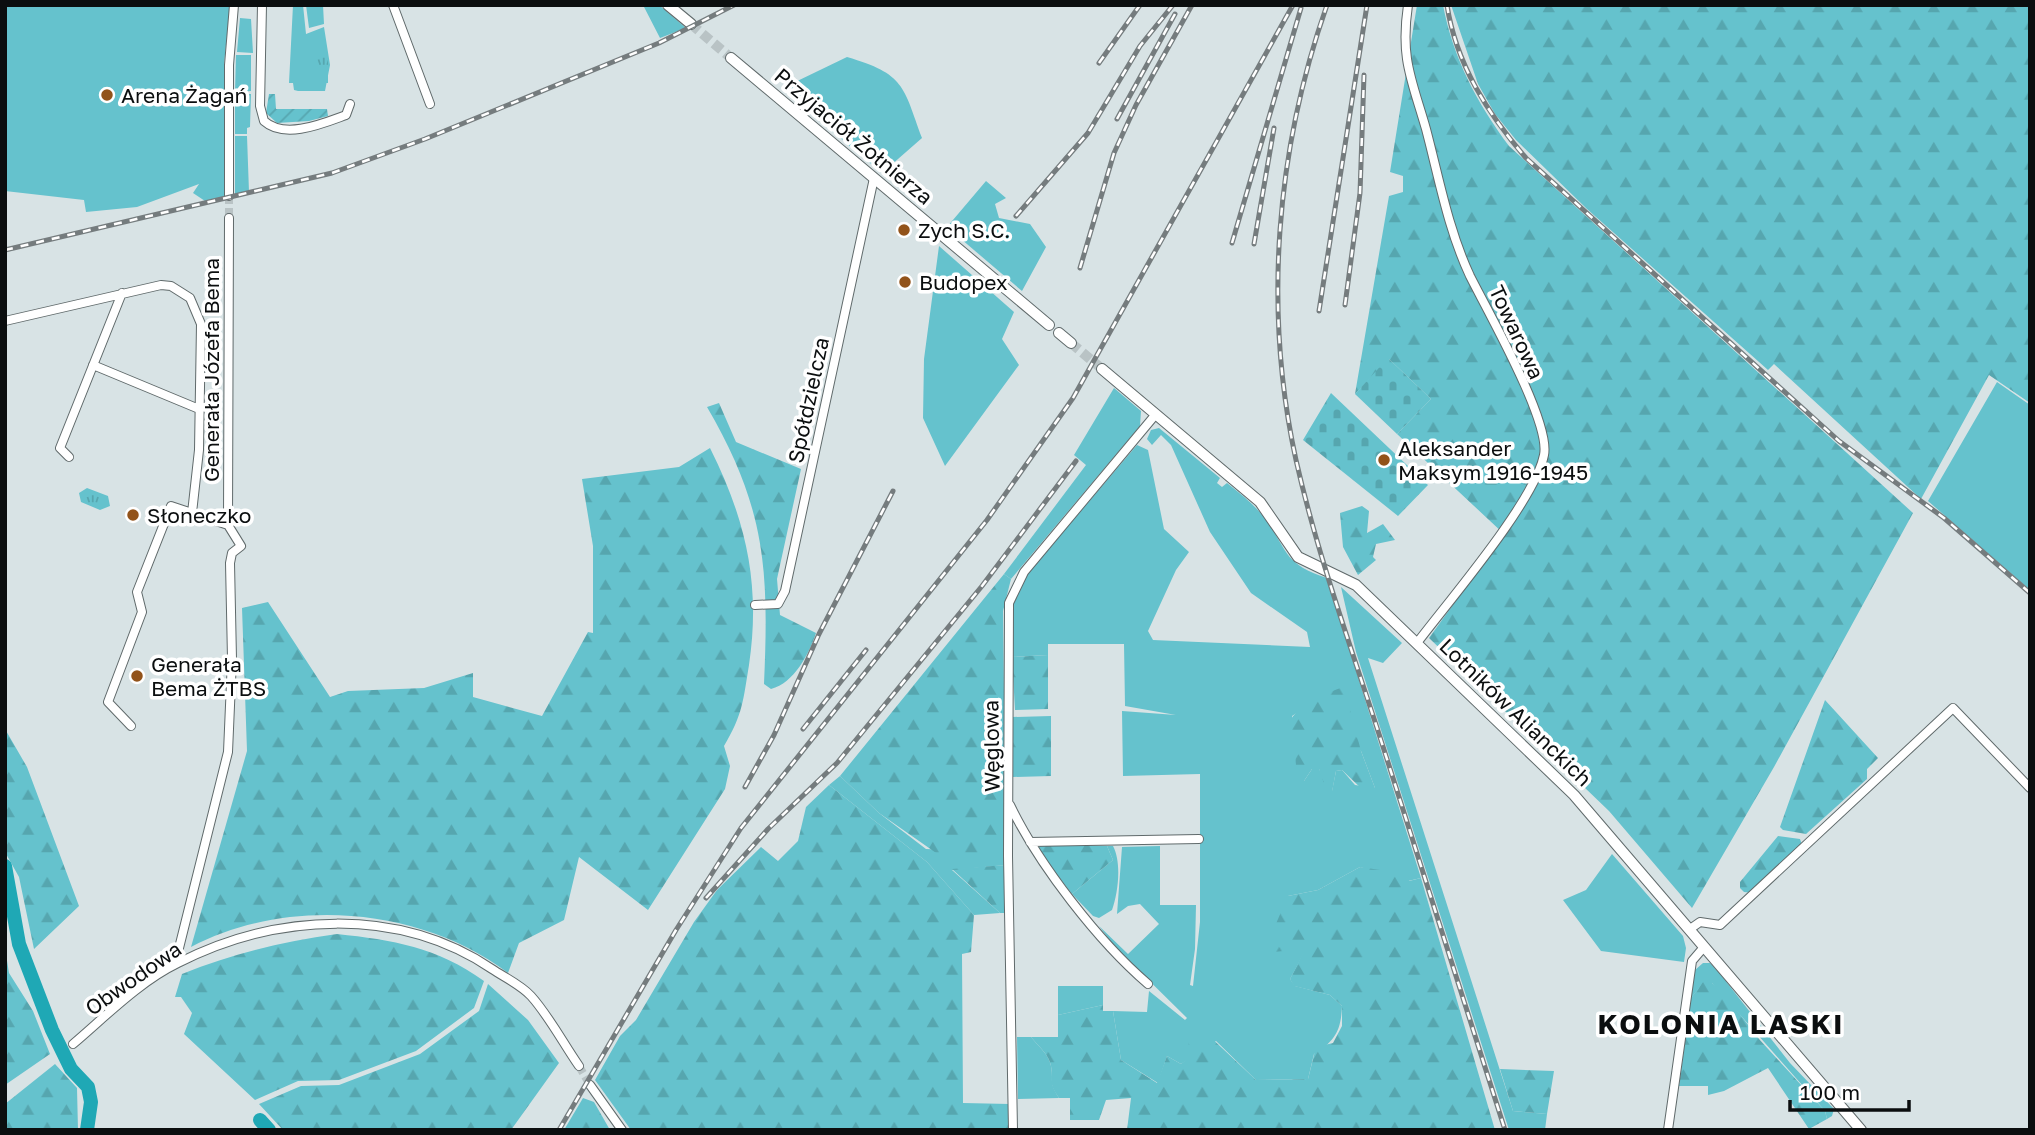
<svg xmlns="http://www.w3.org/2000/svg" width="2035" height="1135" font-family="'Golos Text',sans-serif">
<defs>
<pattern id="forest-firs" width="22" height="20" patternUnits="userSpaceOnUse" patternTransform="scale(1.75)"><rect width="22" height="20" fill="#65c2cd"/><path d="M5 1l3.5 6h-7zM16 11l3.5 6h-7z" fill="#56a6af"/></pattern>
<pattern id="cemetery-stones" width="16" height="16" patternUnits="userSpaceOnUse" patternTransform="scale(1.75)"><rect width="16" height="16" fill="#65c2cd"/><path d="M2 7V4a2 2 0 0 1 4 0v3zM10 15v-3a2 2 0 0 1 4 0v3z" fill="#56a6af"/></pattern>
<pattern id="park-tufts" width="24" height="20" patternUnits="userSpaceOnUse" patternTransform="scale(1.75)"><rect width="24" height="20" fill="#65c2cd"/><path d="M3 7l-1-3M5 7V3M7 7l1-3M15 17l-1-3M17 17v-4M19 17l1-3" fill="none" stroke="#56a6af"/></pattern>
<pattern id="garden-furrows" width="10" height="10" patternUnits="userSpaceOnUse" patternTransform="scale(1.75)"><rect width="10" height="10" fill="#65c2cd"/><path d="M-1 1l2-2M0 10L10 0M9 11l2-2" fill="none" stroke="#56a6af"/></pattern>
</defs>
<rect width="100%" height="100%" fill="#d8e3e5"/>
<path fill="#65c2cd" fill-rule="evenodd" d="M5,5h225l-6,59v133l-19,4 -12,-8 6,-9 -62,23 -51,5 -2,-12 -79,-9z
M293,5h10l3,29 18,-7 6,38 -5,26h-27l-4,-1 -1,-7h-4z
M306,5h17l1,19 -15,4z
M643,5h16l27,23 -26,10z
M240,18l11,1 2,34 -16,-1z
M236,55h15v36l-16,1z
M847,57c58,17 56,29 75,81l-40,35 -87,-73 -6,-15z
M235,94h16l-1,33 -3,1v6h-12z
M235,136h12l2,56 -14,3z
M986,181l20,17 -11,6 4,14 31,6 16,23 -24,44 -75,-64z
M939,246l75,66 -12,27 17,26 -74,101 -22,-48 1,-59z
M1997,382l33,23v185l-102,-89z
M1114,388l27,23 -1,15 -129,153 -7,-5 82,-109 -12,-10z
M1159,428l61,50 -3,5 5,4 5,-4c12,10 26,20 36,33 26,34 18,47 64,62l94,300 -13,3 -48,-14 -42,23 -30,6 18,53 -16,30 5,7 35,9 12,11c-1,25 -7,35 -28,48l-6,25 -52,1 -40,-39 -35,23 -14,-8 -9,27 -37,-23 -8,-49 34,1 2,-21 36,29 2,-2 -73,-72 -15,-20 29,28 31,-30 -19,-20 -12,2 -11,8 5,-67 38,-1v59h36l-1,44 -5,36 3,1 7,-64v-148l-77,2 -1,-65 54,4 -51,-9 -1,-62h-76v11l-36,2v-54l11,-24 114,-134 11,5 16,79 25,23 -13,18 -28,61 5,9 157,7 -3,-15 -56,-39 -41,-61 -39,-87 -10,-10 -9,10 -5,-6 4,-9zM1308,706l53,45 14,37 -20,-3 -13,-15 -6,1 -4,20 -13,-22h-7l-8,12 -12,-65z
M1341,587l61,56 -19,20 -15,-5 145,453 34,3 -2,16h-36l-153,-478z
M840,776l39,37 47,36 80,4v12l-54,5 48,43 -26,2 -47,-53 -98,-77z
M1107,846h6c9,17 5,47 -1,64l-13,8 -6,-2 -21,-22 41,-34z
M1612,854l71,82 3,12 -2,14 -83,-11 -38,-51 23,-10z
M1703,963h7l11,12 69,88 44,46 -2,7 -5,3 -2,-8 -113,-128h-9l-12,15 4,-28z
M1058,986h45v19l-45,10z
M1017,1037h14c7,9 18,17 20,29 3,17 -3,14 8,32l-41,1z"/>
<path fill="url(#forest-firs)" d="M1417,5h26c10,53 34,98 66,141l404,367 -139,254 -82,141 -83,-97 -180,-173 75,-104 -107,-100 34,-35 -42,-40 -34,35 34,-198 14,-4v-16l-13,-4z
M1451,5h579v398l-41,-28 -68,124 -147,-135 -6,6 -181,-161 -71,-69 -21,-26 -17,-30z
M719,403l17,39 65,27 -24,110 3,36 36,18c-7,21 -22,50 -45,56l-7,-5c5,-114 2,-176 -57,-277z
M710,448c36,72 51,136 39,217 -6,36 -6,49 -25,81l6,20 -5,23 -77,121 -69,-53 -15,63 -45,23 -11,30c-87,-66 -220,-77 -317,-26l56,-196 -5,-143 26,-6 62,95 18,-6 76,-3 49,-15v24l69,19 46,-84 5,1v-87l-11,-67 97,-12z
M1362,506l7,5 -2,22 16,-9 12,16 -19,4 -3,13 3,3 -18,15 -15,-28 -3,-34z
M1004,574l7,5 -8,32 3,242 -67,2 -60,-42 -39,-37z
M1048,655v54l-33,1 -3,-53z
M1344,687l17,64 14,37 -11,3 -22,-21 -6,1 -4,21 -4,3 -9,-26h-7l-8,12h-6c-4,-18 -1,-46 -9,-58 8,-18 38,-31 55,-36z
M1825,700l53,58 -11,11v10l-61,55 -23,-4 -3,-3z
M1051,716v60l-38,1 -1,-60z
M5,729l22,38 52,139 -45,43 -15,-72 -14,-25z
M829,785l98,77 47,53 -3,37 -9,2 1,149 47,1v26h-379l-36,-50 25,-44 16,-16 58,-98 23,-32 44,-43 17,14 20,-20 8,-34z
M1778,836l22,3 2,6 -48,48 -10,-1 -4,-4v-6z
M1042,845l65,1 6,14 -41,34 -33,-42 -2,-4z
M1006,865l1,48h-7l-48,-44z
M1360,867l47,7 2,7 12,-3 74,252h-368l4,-32 -25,2 -7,20h-29v-22h-11c-12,-18 -5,-15 -8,-32 -2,-12 -13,-20 -20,-29h27v-22l45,-10v6h10l8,49 36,23 10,-27 14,8 6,-5 2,-18 15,-10 52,49 52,-1 8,-32 17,-4 9,-17v-20l-12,-11 -36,-9 -4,-7 15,-30 -32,3 -5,-10 20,-46 30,-6z
M337,934c56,6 100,13 147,47l-10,27 -58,43 -77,29 -41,1 -43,19 -71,-66 8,-21 -11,-16h-6l7,-23c52,-21 100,-32 155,-40z
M5,948l4,25 24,38 17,43 -45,31z
M1703,982l9,1 10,8 37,48 66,72 2,8 -18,10 -41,-61 -44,23 -16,4v-9h-29l12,-88z
M488,984l40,36 31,43 -48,67h-228l-24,-26 42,-18 38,-1 81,-31 59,-43z
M55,1064l22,24 1,42h-73v-26z
M1500,1069l54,2 -7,43 -34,-3z
M583,1098l11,4 16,28h-46z"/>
<path fill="url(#cemetery-stones)" d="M1388,358l43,41 -34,35 -42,-40z
M1331,393l97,92 -30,31 -95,-76z"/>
<path fill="url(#park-tufts)" d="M311,56l17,1v26h-19z
M87,488l21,8 2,10 -10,4 -19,-8 -2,-9z"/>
<path fill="url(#garden-furrows)" d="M269,94h6l1,15h51l1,7 -19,5 -32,2 -11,-10z"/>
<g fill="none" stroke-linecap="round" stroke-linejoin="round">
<path stroke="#1fa8b5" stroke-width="14" d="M5,866l14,78 33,86 19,39 17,18 3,15 -4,28
M260,1120l9,10"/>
<path stroke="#b9c3c5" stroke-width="8" stroke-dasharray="8 4" stroke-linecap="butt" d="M229,196v22
M579,1066l11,19"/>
<path stroke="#b9c3c5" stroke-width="10" stroke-dasharray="10 5" stroke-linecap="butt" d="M691,24l40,34
M1071,343l31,26"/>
<g stroke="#606a6b" stroke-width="10">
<path id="street" d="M262,5l-2,101 4,15c21,19 60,2 82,-6l4,-11
M393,5l37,99
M1408,5c-8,54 4,75 18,124 13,49 22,100 44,147 17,34 81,146 74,179 -9,46 -96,147 -127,188
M229,196v-131l5,-60
M5,321l156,-36 10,1 19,12 11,26 -2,126 -7,63
M93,365l106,44
M69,457l-9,-9 62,-155
M228,525l1,-307
M755,605l23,-1 7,-13 89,-413
M131,726l-23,-24 34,-90 -5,-20 34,-86 57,19
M1010,805c29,60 88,136 138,179
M1030,842l169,-3
M1690,929l10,-7 20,3 233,-217 77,80
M175,964l53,-212 4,-93 -2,-96 2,-10 9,-7 -13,-21
M73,1044c33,-28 66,-62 105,-81 98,-50 220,-57 314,6 12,8 29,16 39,27 18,20 32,47 48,70
M590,1085l32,45
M1013,1130l-5,-274 1,-253 15,-31 132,-158
M1668,1130l24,-169 12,-14"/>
</g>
<g stroke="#606a6b" stroke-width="12">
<path id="secondary" d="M668,5l23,19
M731,58l318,267
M1059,333l12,10
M1102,369l158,133 38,55 58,28 218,210 287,335"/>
</g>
<use href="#street" stroke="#fff" stroke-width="8"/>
<use href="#secondary" stroke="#fff" stroke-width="10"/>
<g stroke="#757c7e" stroke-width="5">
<path id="rail" d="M1327,5c-51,145 -64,304 -31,455 21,93 54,184 83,274 42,132 84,264 126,396
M1447,5c9,59 41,109 79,153l313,283 105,77 86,75
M1099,63l41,-58
M1117,119l58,-105
M1016,216l72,-83 52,-87 33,-41
M1232,243l69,-235
M1254,244l20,-116
M5,250l327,-77 93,-34 234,-96 75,-38
M1080,268l34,-115 22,-48 56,-100
M1345,305l15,-112 4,-118
M1319,311l48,-306
M803,729l63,-79
M745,787l29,-52 45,-101 74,-143
M706,898l62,-69 69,-66 145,-177 94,-125
M559,1130l117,-200 65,-102 246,-308 86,-122 220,-393"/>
</g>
<use href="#rail" stroke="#fff" stroke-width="2.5" stroke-dasharray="8" stroke-linecap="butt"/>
</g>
<g fill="#92531a" stroke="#fff" stroke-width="2.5">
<circle cx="107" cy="95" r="7"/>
<circle cx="904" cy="230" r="7"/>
<circle cx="905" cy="282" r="7"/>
<circle cx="1384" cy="460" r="7"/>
<circle cx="133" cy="515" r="7"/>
<circle cx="137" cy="676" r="7"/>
</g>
<g text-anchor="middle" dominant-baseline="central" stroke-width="7" stroke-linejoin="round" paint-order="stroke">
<g font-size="21" fill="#0b0e0f" stroke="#fff" text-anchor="start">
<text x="121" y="95">Arena Żagań</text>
<text x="918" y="230">Zych S.C.</text>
<text x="919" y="282">Budopex</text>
<text x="1398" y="448">Aleksander<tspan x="1398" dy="24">Maksym 1916-1945</tspan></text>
<text x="147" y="515">Słoneczko</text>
<text x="151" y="664">Generała<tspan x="151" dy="24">Bema ŻTBS</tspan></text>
</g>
<g font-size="21" fill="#0b0e0f" stroke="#fff">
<text transform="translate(854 136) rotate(40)">Przyjaciół Żołnierza</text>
<text transform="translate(1517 332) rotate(65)">Towarowa</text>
<text transform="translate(211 370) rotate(-90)">Generała Józefa Bema</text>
<text transform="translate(808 400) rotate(-78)">Spółdzielcza</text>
<text transform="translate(1516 712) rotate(44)">Lotników Alianckich</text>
<text transform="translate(991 746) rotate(-91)">Węglowa</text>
<text transform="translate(133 978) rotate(-35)">Obwodowa</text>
</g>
<g font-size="28" font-weight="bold" letter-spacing="2" fill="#0b0e0f" stroke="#fff">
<text x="1721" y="1023">KOLONIA LASKI</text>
</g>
</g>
<rect width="2035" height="1135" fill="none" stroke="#0b0e0f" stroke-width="14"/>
<path d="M1790 1100v10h119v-10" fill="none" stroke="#0b0e0f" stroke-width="3.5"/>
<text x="1800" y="1100" font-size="21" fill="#0b0e0f" stroke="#ffffff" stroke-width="5" paint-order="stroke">100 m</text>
</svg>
